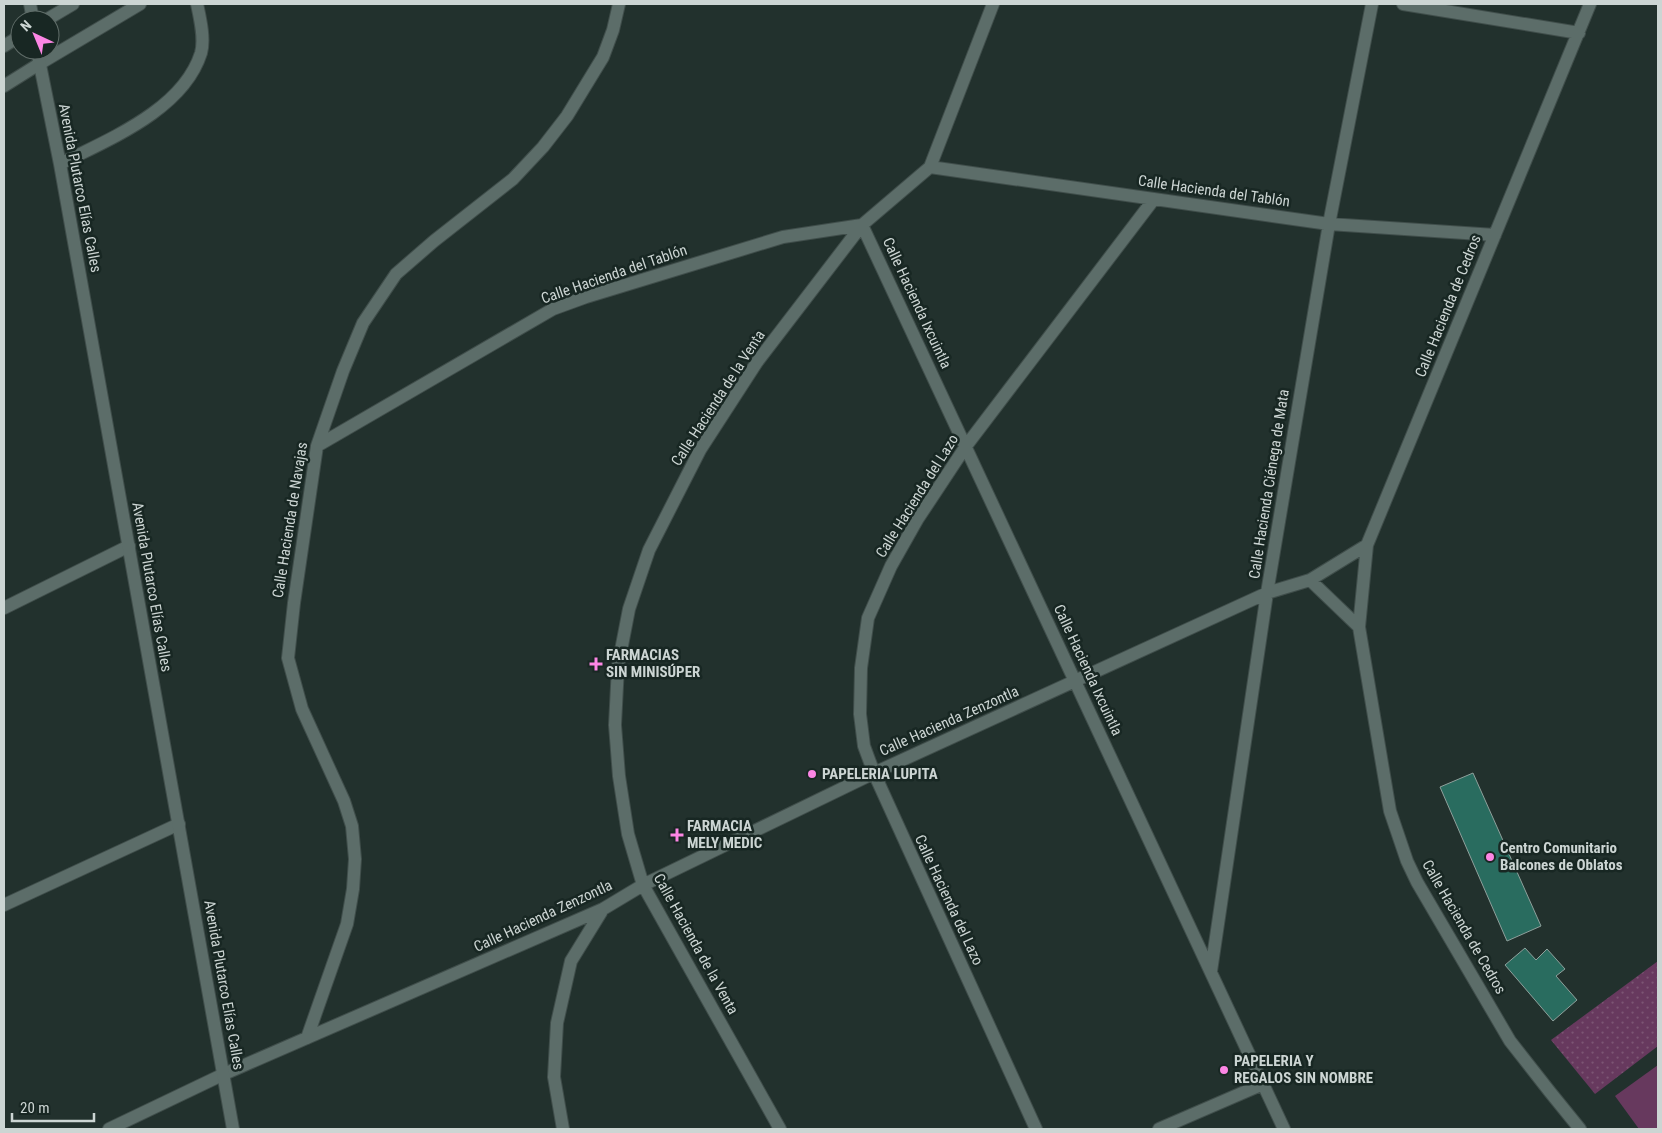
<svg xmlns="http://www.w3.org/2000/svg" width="1662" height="1133" font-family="'Roboto Condensed',sans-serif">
<defs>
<pattern id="grass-dots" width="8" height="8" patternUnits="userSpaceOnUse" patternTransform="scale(1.25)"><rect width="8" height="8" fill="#67395e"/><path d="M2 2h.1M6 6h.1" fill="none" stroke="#7c5574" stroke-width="1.8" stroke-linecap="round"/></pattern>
</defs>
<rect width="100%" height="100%" fill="#22312d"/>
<path fill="url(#grass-dots)" d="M1658,961v85l-63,48 -44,-54z"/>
<path fill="#67395e" d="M1658,1065v64h-19l-24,-33z"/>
<path fill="#296c5f" stroke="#8fa09c" d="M1473,773l68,153 -34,15 -67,-154z
M1525,948l11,12 11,-11 18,20 -9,7 21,24 -24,21 -48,-56z"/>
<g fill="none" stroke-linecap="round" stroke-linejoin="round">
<g stroke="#404e4b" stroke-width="14">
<path id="street" d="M1403,4l176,29
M46,20l27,-16
M39,64l101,-60
M930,167l399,57 166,11
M317,446l236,-137 33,-12 197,-60 79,-12 422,904
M1310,580l49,47
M4,608l125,-62
M4,905l175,-81
M1211,971l56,-378 62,-369 43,-220
M307,1038l40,-114 6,-35 2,-30 -3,-33 -8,-25 -42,-92 -14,-51 6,-55 23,-157 26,-75 20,-48 33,-49 38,-33 79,-62 30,-32 24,-31 36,-59 10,-27 6,-26
M109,1129l115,-55 379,-165 40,-24 231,-112 393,-180 43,-13 57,-35
M563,1129l-9,-52 3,-54 14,-62 32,-52
M780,1129l-137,-244 -15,-51 -9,-58 -4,-51 3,-59 11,-57 20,-59 51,-100 57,-88 105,-137 68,-58 63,-163
M1036,1129l-162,-356 -10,-27 -4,-32 1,-46 7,-50 23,-52 26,-46 49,-74 188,-247
M1159,1129l104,-45
M1580,1129l-30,-37 -40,-51 -93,-159 -10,-21 -17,-50 -31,-184 8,-82 223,-541"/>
</g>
<g stroke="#404e4b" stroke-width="14">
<path id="secondary" d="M30,4l3,16
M4,46l16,-10
M37,50l23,114 173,965
M4,86l35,-22
M60,164c49,-25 123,-54 141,-111 4,-14 -1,-35 -4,-49"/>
</g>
<use href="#street" stroke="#5c6d69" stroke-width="12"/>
<use href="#secondary" stroke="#5c6d69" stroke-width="12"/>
</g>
<g fill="#fc86e4" stroke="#182723" stroke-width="2">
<path d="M593.5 656.5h5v5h5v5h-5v5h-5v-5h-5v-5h5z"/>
<circle cx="812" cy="774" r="5"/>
<path d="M674.5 827.5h5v5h5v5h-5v5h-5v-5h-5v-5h5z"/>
<circle cx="1490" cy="857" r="5"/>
<circle cx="1224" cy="1070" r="5"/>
</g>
<g text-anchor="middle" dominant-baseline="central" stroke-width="5" stroke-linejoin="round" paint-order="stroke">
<g font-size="15" fill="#ccd5d3" stroke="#182723">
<text transform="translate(80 188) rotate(79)">Avenida Plutarco Elías Calles</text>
<text transform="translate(1214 191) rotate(8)">Calle Hacienda del Tablón</text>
<text transform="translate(614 274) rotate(-19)">Calle Hacienda del Tablón</text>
<text transform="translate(917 303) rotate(65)">Calle Hacienda Ixcuintla</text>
<text transform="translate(1448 306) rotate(-68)">Calle Hacienda de Cedros</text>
<text transform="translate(718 398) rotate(-57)">Calle Hacienda de la Venta</text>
<text transform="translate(1269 484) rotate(-81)">Calle Hacienda Ciénega de Mata</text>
<text transform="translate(917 496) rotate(-58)">Calle Hacienda del Lazo</text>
<text transform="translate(290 520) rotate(-81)">Calle Hacienda de Navajas</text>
<text transform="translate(152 587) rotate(80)">Avenida Plutarco Elías Calles</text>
<text transform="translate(1088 670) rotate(65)">Calle Hacienda Ixcuintla</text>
<text transform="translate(949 721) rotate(-24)">Calle Hacienda Zenzontla</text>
<text transform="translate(949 900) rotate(65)">Calle Hacienda del Lazo</text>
<text transform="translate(543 916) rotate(-25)">Calle Hacienda Zenzontla</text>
<text transform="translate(1464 927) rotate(60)">Calle Hacienda de Cedros</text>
<text transform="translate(696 944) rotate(61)">Calle Hacienda de la Venta</text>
<text transform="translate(224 985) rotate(80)">Avenida Plutarco Elías Calles</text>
</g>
<g font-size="15" font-weight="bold" fill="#ccd5d3" stroke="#182723" text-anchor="start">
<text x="606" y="655">FARMACIAS<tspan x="606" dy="17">SIN MINISÚPER</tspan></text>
<text x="822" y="774">PAPELERIA LUPITA</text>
<text x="687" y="826">FARMACIA<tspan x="687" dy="17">MELY MEDIC</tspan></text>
<text x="1500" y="848">Centro Comunitario<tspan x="1500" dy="17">Balcones de Oblatos</tspan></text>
<text x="1234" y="1061">PAPELERIA Y<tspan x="1234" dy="17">REGALOS SIN NOMBRE</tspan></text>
</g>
</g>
<rect width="1662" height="1133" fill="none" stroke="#ccd5d3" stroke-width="10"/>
<g transform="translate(35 35) rotate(316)"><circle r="24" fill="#182723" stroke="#606d69"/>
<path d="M0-4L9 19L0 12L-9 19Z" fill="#fc86e4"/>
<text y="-8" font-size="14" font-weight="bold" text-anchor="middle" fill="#ccd5d3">N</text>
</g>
<path d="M12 1113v8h82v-8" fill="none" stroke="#ccd5d3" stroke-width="2.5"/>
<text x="20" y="1113" font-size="15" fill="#ccd5d3" stroke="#182723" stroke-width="4" paint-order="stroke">20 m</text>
</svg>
